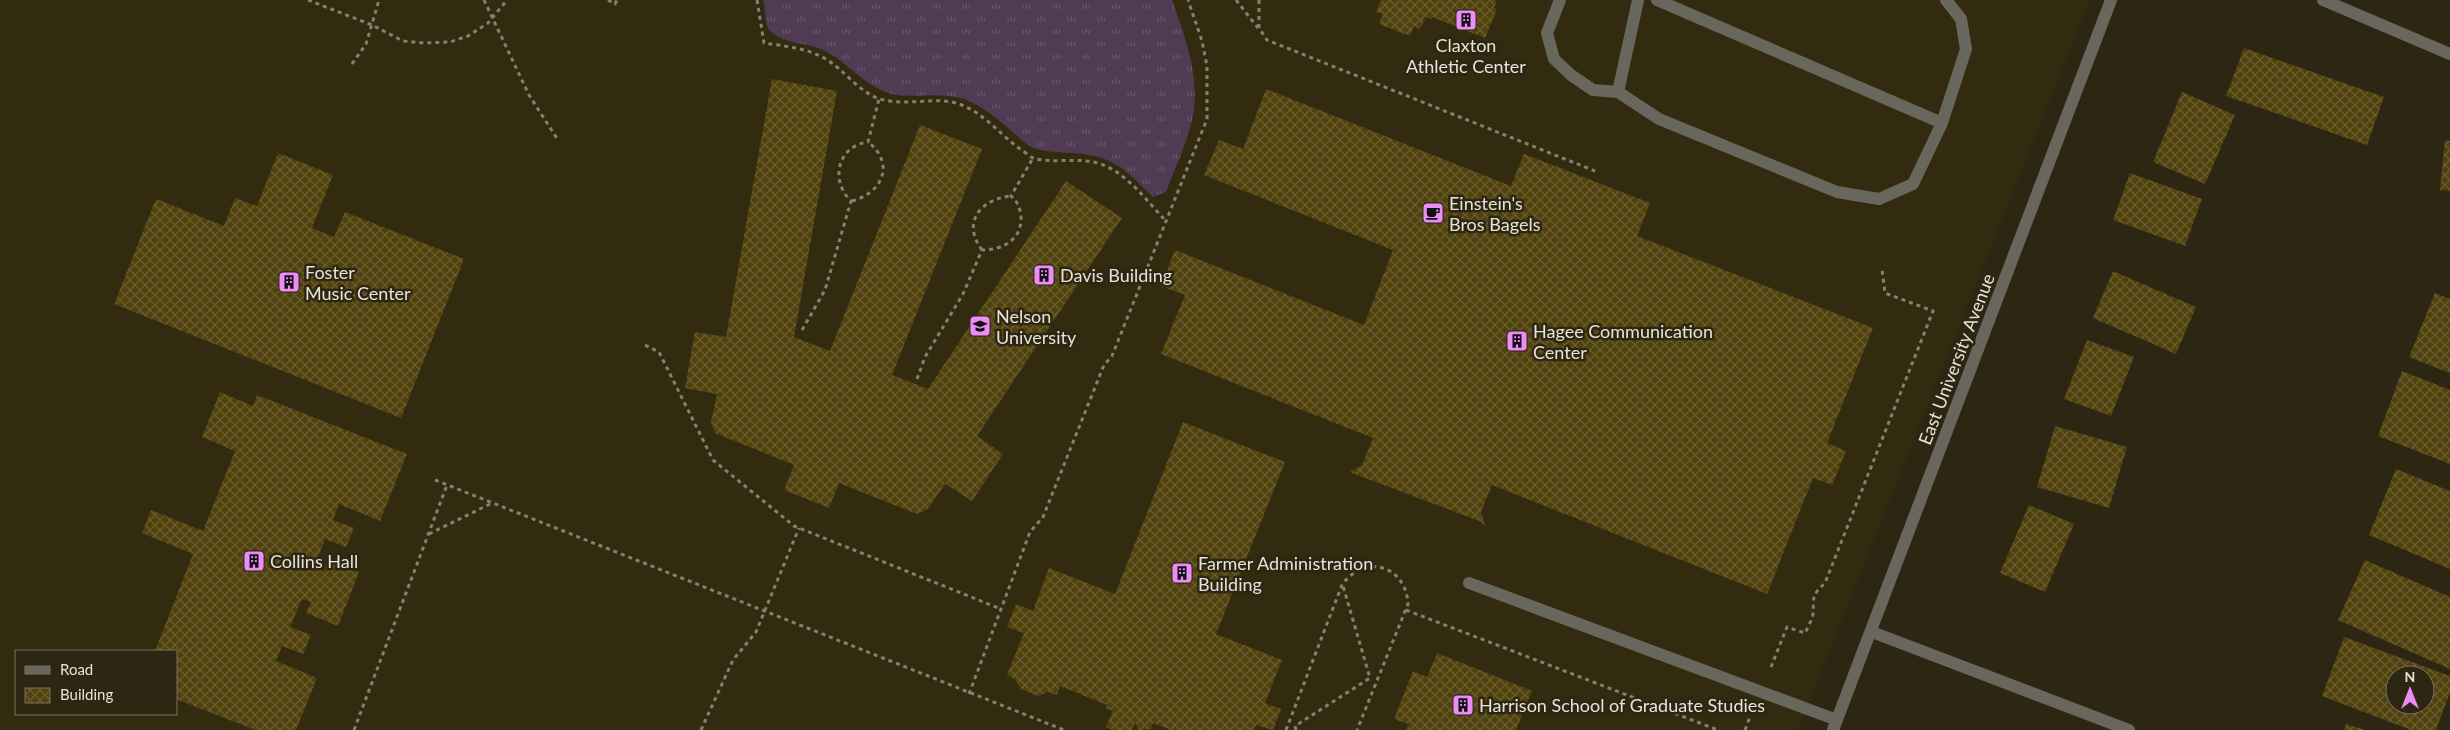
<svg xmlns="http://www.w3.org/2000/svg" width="2450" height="730" font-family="Lato,sans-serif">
<defs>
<pattern id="grass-tufts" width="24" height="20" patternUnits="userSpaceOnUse" patternTransform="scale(1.25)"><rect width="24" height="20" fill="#513a53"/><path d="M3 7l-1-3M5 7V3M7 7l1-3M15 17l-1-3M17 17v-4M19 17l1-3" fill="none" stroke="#6a566b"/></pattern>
<pattern id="building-cross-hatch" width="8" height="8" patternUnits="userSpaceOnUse" patternTransform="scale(1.25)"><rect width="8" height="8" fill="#50420d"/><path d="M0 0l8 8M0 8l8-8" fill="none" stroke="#695d30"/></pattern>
</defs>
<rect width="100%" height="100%" fill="#2c2612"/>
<path fill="#332b10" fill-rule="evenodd" d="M0,0h2090l-292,730h-1798zM16,651h160v63h-160z"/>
<path fill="url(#grass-tufts)" d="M763,0h409c13,36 28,76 21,116 -5,25 -18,52 -27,76l-13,5c-28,-28 -40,-42 -82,-44 -14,-1 -29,-1 -42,-7 -20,-16 -40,-38 -65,-47 -24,-8 -50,0 -72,-5 -27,-7 -43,-31 -67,-43 -17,-9 -38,-6 -54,-19 -7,-6 -5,-23 -8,-32z"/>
<path fill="url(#building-cross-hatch)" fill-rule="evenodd" d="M1381,0h116l-3,8 3,1 -12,29 -53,-21 -1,2 -5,-2 -6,12 -6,-3 -4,10 -31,-12 4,-10 -7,-2z
M2244,48l140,49 -17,48 -141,-49z
M772,79l65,12 -43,246 36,14 90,-226 62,24 -90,226 36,14 138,-208 56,37 -145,218 26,18 -31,47 -27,-17 -17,25 -11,5 -78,-31 -10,25 -45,-18 10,-25 -79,-32 -4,-11 6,-28 -32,-6 10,-56 31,5z
M1266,89l245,97 13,-32 126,49 -13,33 236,92 -46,115 19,8 -14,34 -19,-7 -46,116 -275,-109 -11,27 4,12 -2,1 -1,-3 -130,-49 -1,-2 11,-6 11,-27 -212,-84 24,-59 -24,-9 14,-36 189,75 29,-75 -189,-75 15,-35 24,9z
M2182,92l53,23 -30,69 -52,-22z
M2445,140l5,1v50l-10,-1z
M278,153l55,22 -21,53 22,9 11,-25 119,47 -63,159 -287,-114 42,-105 68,27 11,-28 22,8z
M2130,173l72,26 -17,47 -72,-26z
M2113,271l83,36 -20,47 -83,-36z
M2435,293l15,6v74l-41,-16z
M2087,340l47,17 -23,59 -47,-17z
M2402,371l48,19v74l-72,-28z
M220,392l33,14 4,-11 150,59 -27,67 -41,-17 -6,16 21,8 -8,19 -21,-8 -11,29 10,3 4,-11 31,12 -21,54 -32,-13 5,-11 -9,-3 -12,28 21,8 -8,19 -21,-8 -6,15 41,17 -21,52h-41l-79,-31v-48h-21l38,-97 -51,-21 9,-23 52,21 32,-80 -33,-14z
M1183,422l102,40 -69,172 66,26 -17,43 16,6 -8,21 -17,-5 -2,5h-83l-18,-7 -2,6 -12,1 -4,-7 2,-3 -6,10h-18l-7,-3 7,-16 -7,-3 1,-3 -47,-19 -3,9 -9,-3 -10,4 -17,-7 -6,-10 -8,-4 17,-42 -17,-6 9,-23 17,7 16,-43 66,26z
M2055,426l72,21 -18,61 -72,-21z
M2396,469l54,22v78l-81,-34z
M2029,505l45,19 -29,68 -45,-19z
M2365,560l85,37v72l-112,-49z
M2344,637l106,39v17l-14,37h-25l-89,-34zM2395,675h30v30h-30z
M1437,653l95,38 -16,39h-110l3,-6 -15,-5 19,-48 14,6z
M2346,724l19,6h-21z"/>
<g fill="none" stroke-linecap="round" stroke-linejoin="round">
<path stroke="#858070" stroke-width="3" stroke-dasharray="4 4" stroke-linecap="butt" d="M308,0l64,25 31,16 21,2 26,-1 18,-6 20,-13 19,-23
M484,0l45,95 29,45
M608,0l7,4 2,-4
M757,0l7,43c20,3 43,5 62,16 18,11 34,34 54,40 24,7 49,-1 72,3 28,6 46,31 68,47 4,2 9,7 13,9 15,5 37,1 53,3 34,2 58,37 80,60
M1236,0l22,28
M1259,0v28l8,12 328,131
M352,64l14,-20 13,-44
M852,201c30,-8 44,-37 16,-59
M982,250c-21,-28 -1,-51 29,-54
M802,330l23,-40 26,-89c-21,-20 -14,-55 17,-59l11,-43
M645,345l14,7 54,108 81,66 207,83
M917,379l8,-22 38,-63 19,-44c20,0 40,-10 39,-33 -1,-9 -3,-15 -10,-21l22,-38
M435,480l629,250
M429,534l63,-31
M1406,610l312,120
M1771,667l16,-40 18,6c3,-6 7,-13 8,-19 1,-17 -2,-18 12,-31l108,-272 -48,-18 -3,-24
M969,694l61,-162 13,-15 61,-152 8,-9 95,-237v-53l-5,-25 -14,-41
M354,730l93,-245
M701,730l32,-70 23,-28 43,-104
M1286,730l56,-145c22,-32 64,-20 66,19l-51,126
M1296,730l-1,-4 75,-48 -27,-92
M1745,730l5,-13"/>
<path stroke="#69675d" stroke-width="12" d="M1560,0l-13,33 7,26 17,16 22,15 25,2 41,27 178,73 42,7 34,-15 29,-61 24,-74 -5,-30 -15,-19
M1657,0l285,123
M1618,92l20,-92
M1469,583l368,137
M1872,632l257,98"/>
<path stroke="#69675d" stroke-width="12" d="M2323,0l127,54"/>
<path stroke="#69675d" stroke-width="12" d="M1833,730l278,-730"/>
</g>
<defs>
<g id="building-square" transform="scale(1.125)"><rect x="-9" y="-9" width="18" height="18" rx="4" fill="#ed8cf9" stroke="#2c2612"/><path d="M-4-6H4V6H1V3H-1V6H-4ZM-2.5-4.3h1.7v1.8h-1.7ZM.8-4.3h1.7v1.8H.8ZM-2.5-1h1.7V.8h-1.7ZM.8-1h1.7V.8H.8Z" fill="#111"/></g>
<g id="cafe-square" transform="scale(1.125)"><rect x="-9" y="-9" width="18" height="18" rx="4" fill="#ed8cf9" stroke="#2c2612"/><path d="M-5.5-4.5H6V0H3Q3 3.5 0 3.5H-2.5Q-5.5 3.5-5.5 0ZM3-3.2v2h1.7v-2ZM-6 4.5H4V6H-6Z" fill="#111"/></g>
<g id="university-square" transform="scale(1.125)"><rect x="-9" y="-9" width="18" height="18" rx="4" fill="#ed8cf9" stroke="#2c2612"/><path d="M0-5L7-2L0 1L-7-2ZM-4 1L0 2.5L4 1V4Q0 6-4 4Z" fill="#111"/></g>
</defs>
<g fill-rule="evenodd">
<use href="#building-square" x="1466" y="20"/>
<use href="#cafe-square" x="1433" y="213"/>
<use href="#building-square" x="1044" y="275"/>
<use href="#building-square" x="289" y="282"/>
<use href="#university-square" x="980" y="326"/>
<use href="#building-square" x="1517" y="341"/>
<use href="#building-square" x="254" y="561"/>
<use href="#building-square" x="1182" y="573"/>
<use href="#building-square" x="1463" y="705"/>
</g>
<g text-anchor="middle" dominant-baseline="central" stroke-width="5" stroke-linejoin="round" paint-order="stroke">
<g font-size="18" fill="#e7e4d7" stroke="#2c2612" text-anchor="start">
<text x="1466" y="45" text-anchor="middle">Claxton<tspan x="1466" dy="21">Athletic Center</tspan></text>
<text x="1449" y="203">Einstein's<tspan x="1449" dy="21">Bros Bagels</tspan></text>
<text x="305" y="272">Foster<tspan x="305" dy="21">Music Center</tspan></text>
<text x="1060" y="275">Davis Building</text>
<text x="996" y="316">Nelson<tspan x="996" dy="21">University</tspan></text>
<text x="1533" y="331">Hagee Communication<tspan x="1533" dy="21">Center</tspan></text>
<text x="270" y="561">Collins Hall</text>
<text x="1198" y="563">Farmer Administration<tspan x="1198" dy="21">Building</tspan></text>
<text x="1479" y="705">Harrison School of Graduate Studies</text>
</g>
<g font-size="18" fill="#e7e4d7" stroke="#2c2612">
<text transform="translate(1956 359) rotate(-69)">East University Avenue</text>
</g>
</g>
<rect x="15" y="650" width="162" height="65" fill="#2c2612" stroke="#777261"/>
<rect x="25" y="666" width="25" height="8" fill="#69675d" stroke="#777261"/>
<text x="60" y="675" font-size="15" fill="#e7e4d7">Road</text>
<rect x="25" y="688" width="25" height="15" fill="url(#building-cross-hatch)" stroke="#777261"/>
<text x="60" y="700" font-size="15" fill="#e7e4d7">Building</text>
<g transform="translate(2410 690)"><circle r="24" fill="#2c2612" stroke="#777261"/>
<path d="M0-4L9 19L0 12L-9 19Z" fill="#ed8cf9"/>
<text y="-8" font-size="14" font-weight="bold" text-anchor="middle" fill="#e7e4d7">N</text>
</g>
</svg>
